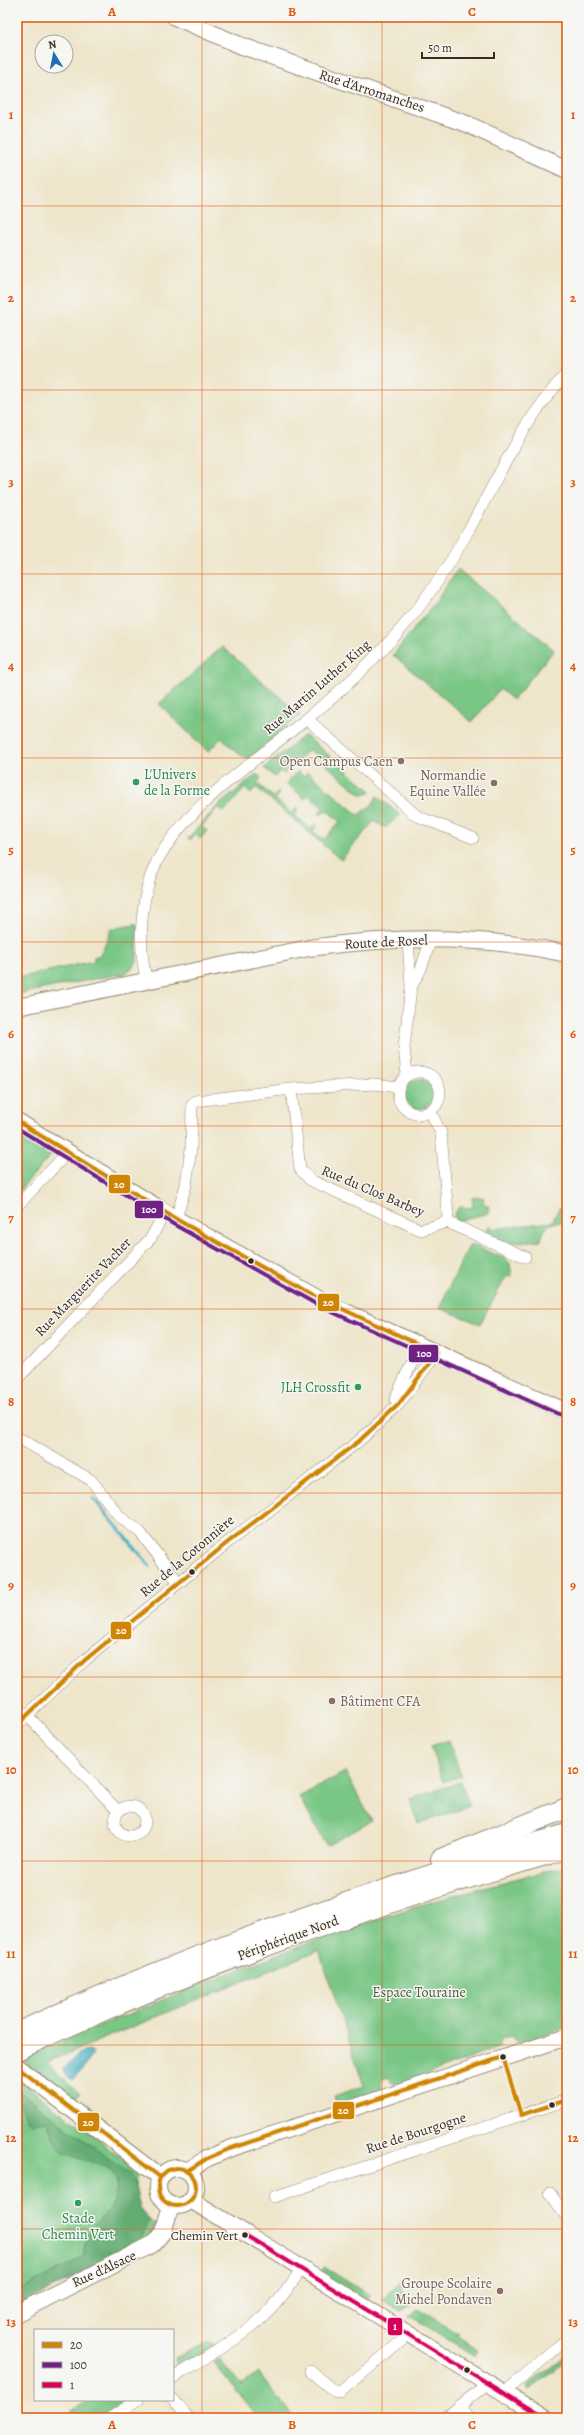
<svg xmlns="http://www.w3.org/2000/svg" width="584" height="2435" font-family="Alegreya,serif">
<rect width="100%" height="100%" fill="#f6f6f2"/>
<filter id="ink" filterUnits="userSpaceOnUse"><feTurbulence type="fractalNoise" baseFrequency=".025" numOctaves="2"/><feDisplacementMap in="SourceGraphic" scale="8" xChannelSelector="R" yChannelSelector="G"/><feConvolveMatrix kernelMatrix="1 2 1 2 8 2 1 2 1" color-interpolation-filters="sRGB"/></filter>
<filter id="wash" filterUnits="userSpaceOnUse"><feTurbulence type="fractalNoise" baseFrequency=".012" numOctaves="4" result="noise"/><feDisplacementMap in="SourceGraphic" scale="16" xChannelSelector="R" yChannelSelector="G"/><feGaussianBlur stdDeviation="0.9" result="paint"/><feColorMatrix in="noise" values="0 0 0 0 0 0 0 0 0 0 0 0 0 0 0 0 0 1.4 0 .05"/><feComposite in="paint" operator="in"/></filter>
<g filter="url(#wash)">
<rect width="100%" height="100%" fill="#eee5ca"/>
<path fill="#79c685" stroke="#5a7852" d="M458,569l96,81 -41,50 -13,-11 -28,33 -79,-67 44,-55z
M222,647l79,68 -52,43 -9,-3 -19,-17 -13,14 -49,-48z
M305,735l66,56 -7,4 -5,-2 -50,-43 -25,24 -4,-3 -5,6 -11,-9z
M298,771l5,5 5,-4 50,43 14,-10 5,-9 23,19 -15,13 -11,-7 -33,39 -85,-73 -5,7 -6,-6 -21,24 -6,-5 -16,19 5,5 -7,8 -5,-5 -5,6 -2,-2 31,-33 38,-31 4,4 -4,5 16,14 5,-5 1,1 -4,6 17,14 5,-5 1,1 -4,6 17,14 4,-5 2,1 -4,6 11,9 16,-19 -14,-11 -5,5 -2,-2 4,-5 -14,-13 -4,4 -19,-16z
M134,924h3v36l-2,5 -9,8 -109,21v-16l77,-17v-4l6,-2 12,-27z
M404 1094a15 15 0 1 1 30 0a15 15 0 1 1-30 0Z
M17,1136l35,18 -35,39z
M483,1197l1,8h4l1,8 -32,8 -3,-6 5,-8 14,1 -1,-10z
M559,1208l8,1v13c-16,0 -22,2 -26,18l-35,3 -21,-11 5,-7v4l62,-7z
M470,1244l36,15 4,5 2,12 -6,1 -26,47 -41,-16z
M449,1740l12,36 -18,6 -12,-36z
M345,1772l27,49 -45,25 -28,-49z
M461,1782l9,24 -52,18 -8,-25z
M561,1868l6,1v158l-49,16 -6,-7 -11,3 -1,8 -104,39 -8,-9 -7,3 1,10 -44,17 -4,-11 30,-10 -45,-136 -272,112 33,32 -7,4 -52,-39c176,-74 353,-150 540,-191z
M17,2078l53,42 2,-1 67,52c-9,16 -1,47 17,53l-7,13 -132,70z
M324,2267l45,28 -3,6 -45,-28z
M402,2280l2,3 -5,5 9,11 -2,3 5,3 -10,6 -18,-10v-2z
M418,2309l41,25 -2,3 21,13 -3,6 -65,-40z
M208,2342l4,1 -1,5 -38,24v-5l4,-2 -2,-7z
M567,2354v5l-39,32 -2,-4z
M219,2359l22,27 17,-13 36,45h-36l-44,-55z
M91,2400h38l-28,18h-31l5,-3 -5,-4z"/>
<path fill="#62ab72" stroke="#4e6a48" d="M17,2089l113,86c10,14 4,34 20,45l-9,16 -10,11 -114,60v-15l55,-28 11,-8c2,-6 1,-13 3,-18 6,-16 25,-23 29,-40 11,-41 -30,-32 -51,-46 -11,-7 -11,-21 -18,-31l-15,3c-7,-6 -7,-15 -14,-20z"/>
<path fill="#41acc0" stroke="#3e6b6f" d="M88,2051l4,2v4l-17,22h-5l-5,-6 -1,-6 17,-15z"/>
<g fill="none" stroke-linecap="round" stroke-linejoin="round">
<path stroke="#41acc0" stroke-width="3" d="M93,1498l57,68"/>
</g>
</g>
<g filter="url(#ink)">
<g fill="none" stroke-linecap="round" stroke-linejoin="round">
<g stroke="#948874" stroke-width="12">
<path id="street" d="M307,719l110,97 56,22
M147,982c-10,-38 -7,-93 14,-128 33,-53 95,-94 143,-133 36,-28 68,-59 98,-93 24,-28 47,-62 65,-95 31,-55 56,-113 100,-160
M411,987l10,-18 10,-30
M398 1093a21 21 0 1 1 42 0a21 21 0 1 1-42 0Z
M407,1075l-3,-28 7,-60 -3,-48
M291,1089l9,80 10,11 111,50 26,-8 1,-7 -7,-82 -11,-22
M17,1206l50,-53
M176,1219l10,-34 5,-37 1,-43 4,-4 95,-12 83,-5 24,3
M447,1222l78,35
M17,1379l134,-141 14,-26
M395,1399l25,-54
M17,1437l74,43 29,37 20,15 39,51
M27,1715l91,96
M17,1725l68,-65 142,-117 132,-102 39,-36 39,-52
M115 1821a15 15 0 1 1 30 0a15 15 0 1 1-30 0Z
M550,2193l17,25
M274,2197l293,-97
M310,2371l24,20 6,1 70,-58
M173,2378c29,-19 66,-38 91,-62 15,-14 27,-31 38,-48
M504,2393l63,-54
M173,2399l15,19
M459,2406l10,12
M110,2418l28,-18
M445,2418l43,-35"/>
</g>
<g stroke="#948874" stroke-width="18">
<path id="secondary" d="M175,17l67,29 225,78 100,46
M17,1007l292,-59c86,-12 174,-13 258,6
M17,1121l159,98 150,84 241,109
M17,2067l143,110
M158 2187a19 19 0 1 1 38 0a19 19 0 1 1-38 0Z
M187,2171l19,-12 23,-10 338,-112
M191,2200l354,218
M17,2313l136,-69 10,-12 8,-26"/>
</g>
<g stroke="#948874" stroke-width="22">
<path id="highway" d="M441,1859l126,-51
M17,2033c177,-82 362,-145 550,-199
M17,2050c176,-84 362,-148 550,-201"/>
</g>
<use href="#street" stroke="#fff" stroke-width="11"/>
<use href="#secondary" stroke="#fff" stroke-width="16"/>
<use href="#highway" stroke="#fff" stroke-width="20"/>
<g stroke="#f6f6f2" stroke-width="7">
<path id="bus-1" d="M17,1121l159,98 134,75 127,59
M17,1725l68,-65 142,-117 132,-102 39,-36 39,-52
M503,2057l18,58
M17,2067l143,110
M521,2115l46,-15
M158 2187a19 19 0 1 1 38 0a19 19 0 1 1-38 0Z
M187,2171l19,-12 23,-10 274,-92"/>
</g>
<g stroke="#f6f6f2" stroke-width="7">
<path id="bus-2" d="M17,1128l156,96 150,84 242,109"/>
</g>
<g stroke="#f6f6f2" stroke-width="7">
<path id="bus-3" d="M245,2235l300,183"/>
</g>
<use href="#bus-1" stroke="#d08506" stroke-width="4"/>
<use href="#bus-2" stroke="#702283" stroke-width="4"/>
<use href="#bus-3" stroke="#d8005b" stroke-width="4"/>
</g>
</g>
<path fill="none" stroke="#df570d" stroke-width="1" stroke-opacity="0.55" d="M202,17v2401M382,17v2401M17,206h550M17,390h550M17,574h550M17,758h550M17,942h550M17,1126h550M17,1309h550M17,1493h550M17,1677h550M17,1861h550M17,2045h550M17,2229h550"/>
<g fill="#8d6e63" stroke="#f6f6f2" stroke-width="1.5">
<circle cx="401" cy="761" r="4"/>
<circle cx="494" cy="783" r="4"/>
<circle cx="332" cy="1701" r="4"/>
<circle cx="500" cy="2291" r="4"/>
</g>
<g fill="#2e9e5b" stroke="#f6f6f2" stroke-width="1.5">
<circle cx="136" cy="782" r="4"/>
<circle cx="358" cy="1387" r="4"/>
<circle cx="78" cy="2203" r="4"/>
</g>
<g fill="#3b2a1e" stroke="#f6f6f2" stroke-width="1.5">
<circle cx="251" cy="1261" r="3.5"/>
<circle cx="192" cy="1572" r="3.5"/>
<circle cx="503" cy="2057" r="3.5"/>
<circle cx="552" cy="2105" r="3.5"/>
<circle cx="245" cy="2235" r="3.5"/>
<circle cx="467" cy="2370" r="3.5"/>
</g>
<g text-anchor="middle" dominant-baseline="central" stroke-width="3" stroke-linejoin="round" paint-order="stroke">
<g font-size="13" fill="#3b2a1e" stroke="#f6f6f2" text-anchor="end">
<text x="238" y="2235">Chemin Vert</text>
</g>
<g font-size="14" fill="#3b2a1e" stroke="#f6f6f2">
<text transform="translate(372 91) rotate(18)">Rue d'Arromanches</text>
<text transform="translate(317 687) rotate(-41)">Rue Martin Luther King</text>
<text transform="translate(386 942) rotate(-3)">Route de Rosel</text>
<text transform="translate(373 1191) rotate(23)">Rue du Clos Barbey</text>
<text transform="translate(83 1287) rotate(-46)">Rue Marguerite Vacher</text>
<text transform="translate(187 1556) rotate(-40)">Rue de la Cotonnière</text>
<text transform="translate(288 1938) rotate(-20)">Périphérique Nord</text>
<text transform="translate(416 2133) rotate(-18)">Rue de Bourgogne</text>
<text transform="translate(104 2269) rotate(-25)">Rue d'Alsace</text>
</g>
<g font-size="14" fill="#785e54" stroke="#f6f6f2" text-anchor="end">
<text x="393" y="761">Open Campus Caen</text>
<text x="486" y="775">Normandie<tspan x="486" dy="16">Equine Vallée</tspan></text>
<text x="340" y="1701" text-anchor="start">Bâtiment CFA</text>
<text x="492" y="2283">Groupe Scolaire<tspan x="492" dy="16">Michel Pondaven</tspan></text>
</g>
<g font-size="14" fill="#27864d" stroke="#f6f6f2" text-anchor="start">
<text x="144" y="774">L'Univers<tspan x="144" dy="16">de la Forme</tspan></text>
<text x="350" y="1387" text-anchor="end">JLH Crossfit</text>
<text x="78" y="2218" text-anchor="middle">Stade<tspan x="78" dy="16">Chemin Vert</tspan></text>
</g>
<g font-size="14" fill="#4e593d" stroke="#f6f6f2">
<text x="419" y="1992">Espace Touraine</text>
</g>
</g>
<g stroke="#f6f6f2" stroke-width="1.5">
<rect x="108" y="1174" width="23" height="20" rx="4" fill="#d08506"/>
<rect x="134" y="1200" width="30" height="19" rx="4" fill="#702283"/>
<rect x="317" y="1293" width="23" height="19" rx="4" fill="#d08506"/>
<rect x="408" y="1344" width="31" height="19" rx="4" fill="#702283"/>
<rect x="110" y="1621" width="22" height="19" rx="4" fill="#d08506"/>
<rect x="332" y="2101" width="23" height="19" rx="4" fill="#d08506"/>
<rect x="77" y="2112" width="23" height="20" rx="4" fill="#d08506"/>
<rect x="387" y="2317" width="16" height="19" rx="4" fill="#d8005b"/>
</g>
<g font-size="11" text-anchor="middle" font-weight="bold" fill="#fff">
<text x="119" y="1188">20</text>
<text x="149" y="1213">100</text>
<text x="328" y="1306">20</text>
<text x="424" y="1357">100</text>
<text x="121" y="1634">20</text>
<text x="343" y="2114">20</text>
<text x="88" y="2126">20</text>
<text x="395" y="2330">1</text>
</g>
<rect width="584" height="2435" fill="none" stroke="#f6f6f2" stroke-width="44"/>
<rect x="34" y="2329" width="140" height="72" fill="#f6f6f2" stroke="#aba49d"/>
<rect x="42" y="2342" width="20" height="6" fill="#d08506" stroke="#aba49d"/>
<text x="70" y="2349" font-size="12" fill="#3b2a1e">20</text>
<rect x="42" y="2362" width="20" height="6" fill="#702283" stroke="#aba49d"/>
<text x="70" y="2369" font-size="12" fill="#3b2a1e">100</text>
<rect x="42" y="2382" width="20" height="6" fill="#d8005b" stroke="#aba49d"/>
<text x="70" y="2389" font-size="12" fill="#3b2a1e">1</text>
<g transform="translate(54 54) rotate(350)"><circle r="19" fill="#f6f6f2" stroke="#aba49d"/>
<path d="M0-3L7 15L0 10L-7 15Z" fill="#1f6fb2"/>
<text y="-6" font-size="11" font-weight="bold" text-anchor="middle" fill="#3b2a1e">N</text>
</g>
<path d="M422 52v6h72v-6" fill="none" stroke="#3b2a1e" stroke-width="2"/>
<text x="428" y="52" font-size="12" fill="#3b2a1e" stroke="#f6f6f2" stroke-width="3" paint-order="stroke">50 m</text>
<rect x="22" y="22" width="540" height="2391" fill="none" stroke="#df570d" stroke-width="1.5"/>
<g font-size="13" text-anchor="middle" font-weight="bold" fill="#df570d">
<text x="112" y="16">A</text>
<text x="292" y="16">B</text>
<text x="472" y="16">C</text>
<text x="11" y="119">1</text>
<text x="573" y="119">1</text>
<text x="11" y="302">2</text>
<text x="573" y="302">2</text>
<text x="11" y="486">3</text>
<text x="573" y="486">3</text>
<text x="11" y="670">4</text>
<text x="573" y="670">4</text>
<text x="11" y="854">5</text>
<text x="573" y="854">5</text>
<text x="11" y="1038">6</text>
<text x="573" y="1038">6</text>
<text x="11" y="1222">7</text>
<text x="573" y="1222">7</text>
<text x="11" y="1406">8</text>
<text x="573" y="1406">8</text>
<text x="11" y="1590">9</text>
<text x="573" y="1590">9</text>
<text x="11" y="1774">10</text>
<text x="573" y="1774">10</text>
<text x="11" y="1958">11</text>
<text x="573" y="1958">11</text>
<text x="11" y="2142">12</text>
<text x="573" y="2142">12</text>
<text x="11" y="2326">13</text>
<text x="573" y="2326">13</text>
<text x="112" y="2429">A</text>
<text x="292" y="2429">B</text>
<text x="472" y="2429">C</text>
</g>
</svg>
